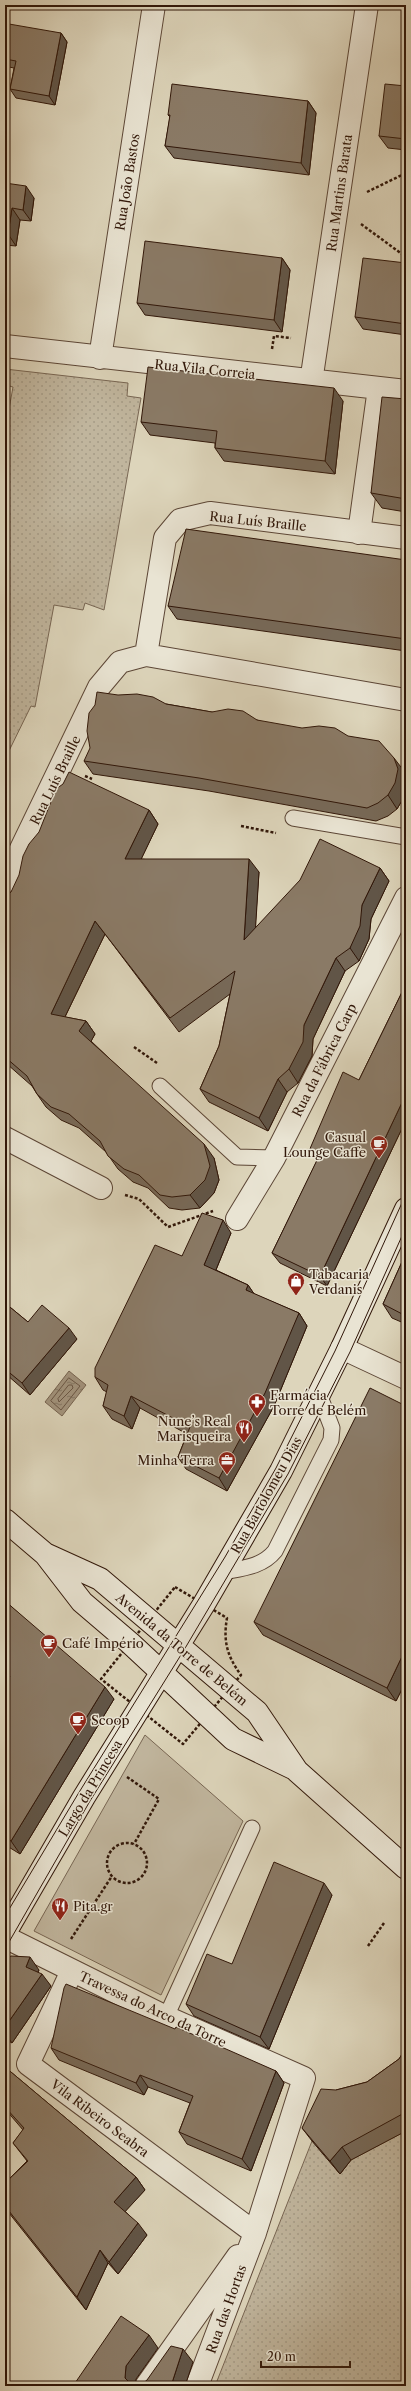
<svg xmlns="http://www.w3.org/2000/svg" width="411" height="2391" font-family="'Libre Caslon Text',serif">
<defs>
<pattern id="grass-dots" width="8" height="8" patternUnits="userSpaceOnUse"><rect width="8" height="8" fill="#c0b59d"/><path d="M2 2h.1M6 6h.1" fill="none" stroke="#a59b86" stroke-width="1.8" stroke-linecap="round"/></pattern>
<pattern id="water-ripples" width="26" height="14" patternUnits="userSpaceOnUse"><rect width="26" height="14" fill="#a3947e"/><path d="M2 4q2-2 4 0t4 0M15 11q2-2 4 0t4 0" fill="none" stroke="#857865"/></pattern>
</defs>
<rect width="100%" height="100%" fill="#ddd5bb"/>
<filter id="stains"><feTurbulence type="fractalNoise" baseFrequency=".005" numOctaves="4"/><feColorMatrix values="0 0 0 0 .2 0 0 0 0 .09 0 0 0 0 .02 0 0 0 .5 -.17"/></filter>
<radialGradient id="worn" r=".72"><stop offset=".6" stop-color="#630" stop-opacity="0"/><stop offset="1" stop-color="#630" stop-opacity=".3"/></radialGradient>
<path fill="url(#grass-dots)" stroke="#786653" d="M5,369l123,14 -1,13 14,2 -37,212 -19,-7 -2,7 -29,-5 -19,102 -4,-1 -26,53v-328l8,-44 -8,-2z
M406,2131v255h-191l97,-245 28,33 11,-14z"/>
<path fill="#c0b59d" stroke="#786653" d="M145,1735l98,86 -82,174 -127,-64z"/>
<path fill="url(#water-ripples)" stroke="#75624f" d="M69,1371l17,14 -24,31 -17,-14z"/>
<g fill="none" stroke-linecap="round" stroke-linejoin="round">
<path stroke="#6a5644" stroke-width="1" d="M69,1378l11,8 -19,24 -10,-9z
M69,1385h3l1,3 -14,14 -1,-3z"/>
<g stroke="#5c4636" stroke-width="17">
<path id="lane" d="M293,818l113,19
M160,1086l77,71 37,1
M223,1572c20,-4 39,-5 52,-21l56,-111 1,-12 -13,-34
M166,2017l86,-189"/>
</g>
<g stroke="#5c4636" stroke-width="24">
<path id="street" d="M5,346l401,45
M100,358l54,-353
M311,382l56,-377
M359,533l20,-145
M146,655l19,-117 15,-18 30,-7 196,25
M5,882l94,-195 21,-25 26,-7 260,45
M5,1138l96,50
M237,1219l37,-61 132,-260
M342,1348l64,30
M5,1937l161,80 138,61 -49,155 -58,153
M72,1971l-44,93 227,169
M146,2386l92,-130"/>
</g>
<g stroke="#311709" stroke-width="24">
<path id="secondary" d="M5,1520l40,34 37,48 48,41 103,96 62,30
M45,1554l55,25 157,133 40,59 109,97
M5,1933l79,-136 120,-193 77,-133 61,-123 64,-139"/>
</g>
<path stroke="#311709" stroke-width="2.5" stroke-dasharray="3 2" stroke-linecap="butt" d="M367,192l39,-19
M361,224l45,33
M272,349l2,-13 17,2
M85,776l7,3
M241,826l35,7
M134,1047l23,16
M125,1195l14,4 29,28 45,-16
M175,1587l52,31c-4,23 0,38 14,57l-58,69 -82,-65z
M127,1777l32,22 -25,45
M107 1863a20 20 0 1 1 40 0a20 20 0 1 1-40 0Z
M71,1939l41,-63
M368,1946l16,-23"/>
<use href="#lane" stroke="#e9e4d3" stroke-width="15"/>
<use href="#street" stroke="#e9e4d3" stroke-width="22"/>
<use href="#secondary" stroke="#e9e4d3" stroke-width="22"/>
<path stroke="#311709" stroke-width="1" d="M5,1916l73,-122 147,-237 51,-89 59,-117 71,-157
M5,1949l85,-148 94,-151 104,-176 62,-122 56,-125"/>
</g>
<path fill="#776958" stroke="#311709" d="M61,33l6,9 -12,63 -39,-7 -6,-9 4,-21 -5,-1 -4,-6v-15z
M406,86v64l-18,-2 -9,-12z
M308,101l8,12 -7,62 -135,-17 -9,-12 5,-29 -2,-2z
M5,183l29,15 -3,23 -11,-1 -4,26 -11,-1z
M282,258l8,12 -8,62 -137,-17 -8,-12z
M406,263v72l-43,-6 -8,-12z
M406,399v113l-24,-4 -11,-15z
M343,401l-8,73 -111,-13 -9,-13v-5l-65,-8 -9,-13z
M406,560v91l-229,-32 -9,-13z
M166,704l91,16 147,51 2,8v9l-2,9 -7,12 -9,7 -12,5 -167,-30 -116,-17 -9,-13z
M149,810l9,14 -17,35 118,13 -4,56 125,-60 9,13 -18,38 -2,20 -10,22 -14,10 -32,68 -1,17 -14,27 -11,9 -19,39 -59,-29 -9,-13 19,-43 11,-52 -51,38 -74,-98 -40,83 21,4 9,13 -4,7 123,117 5,22 -5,13 -14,15 -18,2 -13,-2 -21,-20 -15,-6 -15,-13 -12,-17 -27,-24 -18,-8 -15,-13 -9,-13 -5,-8 -25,-22 -2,-1v-166z
M406,984v136l-79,166 -47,-23 -8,-10 45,-92 -8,-10 50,-71z
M231,1233l-15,37 32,15 6,9 45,19 8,13 -33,80 -47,85 -41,-22 -8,-12 9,-23 -47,-26 -8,21 -20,-10 -9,-13 4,-14 -4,-2 -8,-13 87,-121z
M406,1253v71l-14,-6 -9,-14z
M5,1303l23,19 49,17 -47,56 -23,-20 -2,2z
M406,1406v275l-10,20 -133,-66 -9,-13z
M5,1601l109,98 -94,155 -13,-8 -2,4v-166l1,-2 -1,-1z
M332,1895l-63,154 -75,-33 -8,-12z
M5,1959l34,11 -1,2 13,14 -39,57 -7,-4z
M51,2048l225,23 8,12 -33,88 -64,-27 -8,-12 11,-29 -42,-16 -4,8 -85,-35z
M406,2048v83l-55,29 -11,14 -28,-33 -10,-13 34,-38 31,-8 32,-23z
M5,2067l131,110 9,13 -20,21 22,24 -29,39 -10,-11 -22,47 -81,-102v-25l22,-22 -14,-18 10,-13 -17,-20 -1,1z"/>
<path fill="#615547" stroke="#311709" d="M61,33l6,9 -12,63 -6,-9z
M308,101l8,12 -7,62 -8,-12z
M5,166l2,2 -2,12z
M26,186l8,12 -3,23 -8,-11z
M12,208l8,12 -4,26 -8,-12z
M282,258l8,12 -8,62 -8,-12z
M334,388l9,13 -8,73 -10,-13z
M394,758l10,13 2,8v9l-2,9 -7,12 -9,-14z
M149,810l9,14 -23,48 -10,-13z
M249,859l10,13 -5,81 -10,-13z
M380,868l9,13 -18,38 -2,20 -10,22 -9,-13 12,-43z
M95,921l10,13 -45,93 -9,-13z
M336,958l9,13 -32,68 -1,17 -14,27 -9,-14 15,-44z
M86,1021l9,13 -6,11 -10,-14z
M278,1079l9,13 -19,39 -9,-13z
M406,1094v26l-79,166 -7,-10z
M204,1144l10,14 5,22 -5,13 -14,15 -10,-13z
M223,1220l8,13 -18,44 -9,-12z
M248,1285l9,13 -11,-8z
M299,1313l8,13 -33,80 -47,85 -8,-13z
M69,1328l8,11 -47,56 -8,-12z
M131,1396l9,12 -8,21 -8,-13z
M406,1648v33l-10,20 -9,-13z
M105,1687l9,12 -94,155 -9,-13z
M5,1843l2,3 -2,4z
M324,1883l8,12 -63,154 -9,-12z
M30,1957l9,13 -5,9 -8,-12z
M42,1974l9,12 -39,57 -7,-10v-6z
M276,2071l8,12 -33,88 -9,-12z
M140,2075l8,12 -4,8 -8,-12z
M342,2147l9,13 -11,14 -10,-13z
M136,2177l9,13 -22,24 -9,-12z
M138,2223l9,12 -29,39 -9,-12z
M100,2250l8,13 -22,47 -9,-13z
M149,2335l9,13 -22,31 -1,7h-4l-6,-8 1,-12z
M183,2349l10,13 -8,24h-14z"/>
<path fill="#8a7a66" stroke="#311709" d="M9,24l52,9 -12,63 -39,-7 6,-28 -11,-2v-13z
M172,84l136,17 -7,62 -136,-17 5,-31h-2z
M385,84l21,2v53l-27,-3z
M5,183l21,3 -3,24 -11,-2 -4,26h-3z
M145,241l137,17 -8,62 -137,-17z
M363,258l43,5v61l-51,-7z
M148,367l186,21 -9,73 -110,-13 2,-17 -76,-9z
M382,397l24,2v100l-35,-6z
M186,529l220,31v79l-238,-33z
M97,692l21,3 19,-1 16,3 13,7 46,8 16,-3 15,2 14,9 45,8 17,-2 16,2 13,8 31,5 15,17 4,11 -3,14 -7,12 -10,8 -11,5 -168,-30 -115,-17 6,-13 -3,-17 2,-18 6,-8z
M69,772l80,38 -24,49h124l-5,81 56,-60 20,-41 60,29 -18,37 -2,21 -10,22 -14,10 -32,67 -1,17 -14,27 -11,10 -19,39 -59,-29 19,-43 16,-75 -65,47 -75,-97 -44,93 35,7 -7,10 125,113 6,22 -5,14 -15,15 -18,2 -12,-2 -21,-20 -15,-6 -16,-13 -8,-15 -31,-27 -18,-7 -14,-13 -10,-18 -22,-19v-160l6,-5 8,-17 4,-19 6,-12 10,-12 17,-43 7,-5z
M406,984v110l-86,182 -48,-23 47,-97 -10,-5 34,-79 16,8z
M202,1213l21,7 -19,45 44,20 -2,5 53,23 -34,80 -46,85 -41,-21 12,-30 -59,-31 -7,20 -21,-10 5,-21 -13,-8v-9l60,-123 27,11z
M406,1253v63l-23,-12z
M5,1303l23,19 14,-17 27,23 -47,55 -17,-14z
M370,1388l36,18v218l-1,2h1v22l-19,40 -133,-66z
M5,1601l100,86 -94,154 -6,-4v-153l5,-8 -5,-2z
M274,1862l50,21 -64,154 -74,-33 21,-50 25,10z
M11,1956l19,1 -4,10 16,7 -37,53v-68z
M66,1984l109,45 1,-2 100,44 -34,88 -63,-27 14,-36 -53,-21 -4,8 -85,-35 13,-60z
M406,2048v64l-64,35 -12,14 -28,-33 19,-39 15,1 31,-8 32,-23z
M5,2067l131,110 -22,25 24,21 -29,39 -9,-12 -23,47 -72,-91v-23l23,-22 -15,-18 11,-15 -19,-21z
M121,2316l28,19 -23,31 -1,12 5,5 12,1 5,-4 24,-34 12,3 -12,37h-98z"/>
<defs>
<g id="cafe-pin" transform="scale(0.9)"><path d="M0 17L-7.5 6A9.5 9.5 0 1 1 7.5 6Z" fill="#8f2418" stroke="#e9e4d3"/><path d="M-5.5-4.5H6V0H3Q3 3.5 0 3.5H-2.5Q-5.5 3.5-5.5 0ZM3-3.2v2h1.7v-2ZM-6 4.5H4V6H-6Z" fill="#fff"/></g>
<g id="shop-pin" transform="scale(0.9)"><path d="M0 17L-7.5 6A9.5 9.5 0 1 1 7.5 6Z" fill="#8f2418" stroke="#e9e4d3"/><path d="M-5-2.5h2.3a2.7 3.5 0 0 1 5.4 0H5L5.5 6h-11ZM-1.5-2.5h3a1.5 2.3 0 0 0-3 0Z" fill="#fff"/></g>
<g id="pharmacy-pin" transform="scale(0.9)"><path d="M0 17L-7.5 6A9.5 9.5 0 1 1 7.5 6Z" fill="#8f2418" stroke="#e9e4d3"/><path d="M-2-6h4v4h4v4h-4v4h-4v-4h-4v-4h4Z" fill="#fff"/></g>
<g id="restaurant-pin" transform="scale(0.9)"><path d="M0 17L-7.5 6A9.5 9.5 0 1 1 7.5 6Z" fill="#8f2418" stroke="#e9e4d3"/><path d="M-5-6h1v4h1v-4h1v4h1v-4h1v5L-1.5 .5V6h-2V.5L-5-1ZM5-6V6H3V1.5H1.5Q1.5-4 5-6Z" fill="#fff"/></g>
<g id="office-pin" transform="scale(0.9)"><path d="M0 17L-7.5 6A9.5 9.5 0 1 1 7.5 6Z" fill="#8f2418" stroke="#e9e4d3"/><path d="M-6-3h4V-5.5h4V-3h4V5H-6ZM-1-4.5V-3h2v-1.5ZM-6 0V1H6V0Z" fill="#fff"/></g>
</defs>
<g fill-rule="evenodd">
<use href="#cafe-pin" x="379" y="1144"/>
<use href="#shop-pin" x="296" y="1281"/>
<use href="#pharmacy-pin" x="257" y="1402"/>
<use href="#restaurant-pin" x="244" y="1428"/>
<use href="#office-pin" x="227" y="1460"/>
<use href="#cafe-pin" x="49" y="1643"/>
<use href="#cafe-pin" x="78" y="1720"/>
<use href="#restaurant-pin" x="60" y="1906"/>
</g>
<g text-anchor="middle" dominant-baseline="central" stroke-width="3" stroke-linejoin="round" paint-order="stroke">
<g font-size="13" fill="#311709" stroke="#e9e4d3">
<text transform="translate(127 182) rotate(-81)">Rua João Bastos</text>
<text transform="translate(339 193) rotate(-82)">Rua Martins Barata</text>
<text transform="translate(205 369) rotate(6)">Rua Vila Correia</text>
<text transform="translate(258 521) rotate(6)">Rua Luís Braille</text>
<text transform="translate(55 780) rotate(-64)">Rua Luís Braille</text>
<text transform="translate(324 1060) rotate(-63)">Rua da Fábrica Carp</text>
<text transform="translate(266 1495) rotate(-61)">Rua Bartolomeu Dias</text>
<text transform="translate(182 1649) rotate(40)">Avenida da Torre de Belém</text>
<text transform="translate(90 1788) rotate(-59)">Largo da Princesa</text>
<text transform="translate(153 2009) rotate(25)">Travessa do Arco da Torre</text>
<text transform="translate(100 2118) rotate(37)">Vila Ribeiro Seabra</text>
<text transform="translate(226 2309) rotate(-70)">Rua das Hortas</text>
</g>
<g font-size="13" fill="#311709" stroke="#e9e4d3" text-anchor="start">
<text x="366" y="1137" text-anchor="end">Casual<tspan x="366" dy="15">Lounge Caffe</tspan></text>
<text x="309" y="1274">Tabacaria<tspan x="309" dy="15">Verdanis</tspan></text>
<text x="270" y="1395">Farmácia<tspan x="270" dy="15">Torre de Belém</tspan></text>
<text x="231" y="1421" text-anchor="end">Nune’s Real<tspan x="231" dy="15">Marisqueira</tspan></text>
<text x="214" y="1460" text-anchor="end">Minha Terra</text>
<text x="62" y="1643">Café Império</text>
<text x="91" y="1720">Scoop</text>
<text x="73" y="1906">Pita.gr</text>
</g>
</g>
<rect width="411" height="2391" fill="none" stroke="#ddd5bb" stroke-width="20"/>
<rect x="6" y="6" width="399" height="2379" fill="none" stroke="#311709" stroke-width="2"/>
<rect x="10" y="10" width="391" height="2371" fill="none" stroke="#311709"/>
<path d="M261 2361v6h89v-6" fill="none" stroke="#311709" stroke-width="2"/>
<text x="267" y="2361" font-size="12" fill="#311709" stroke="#e9e4d3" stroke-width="3" paint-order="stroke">20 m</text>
<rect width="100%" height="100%" filter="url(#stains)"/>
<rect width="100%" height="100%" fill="url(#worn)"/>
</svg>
